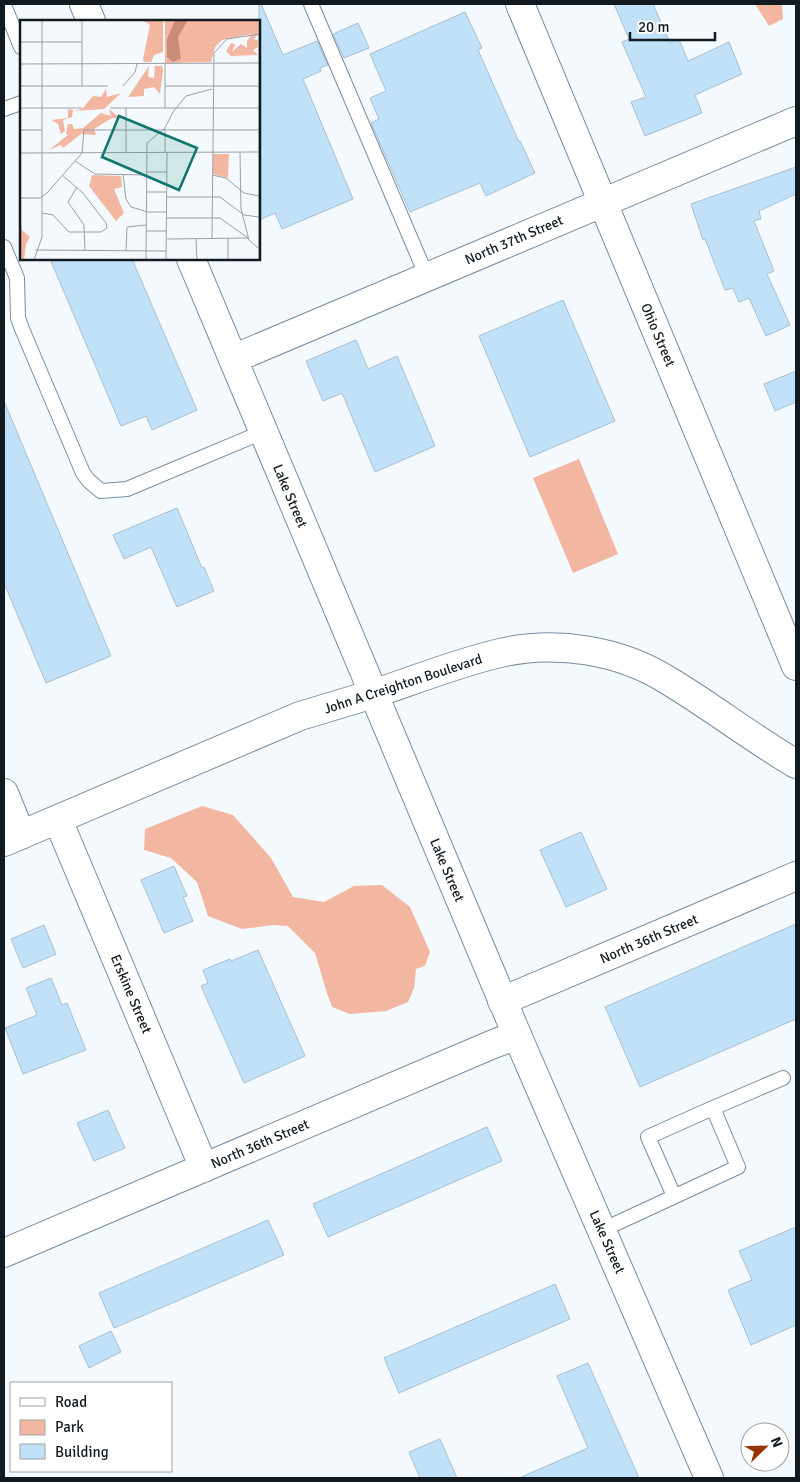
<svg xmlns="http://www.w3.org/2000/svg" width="800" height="1482" font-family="Signika,sans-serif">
<rect width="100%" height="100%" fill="#f4f9fd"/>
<path fill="#f2b6a1" d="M755,4h27l1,15 -14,7z
M579,459l39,95 -45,19 -40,-95z
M202,806l31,9 38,43 22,39 31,5 30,-16 28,-1 28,22 20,45 -5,14 -9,3 -2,19 -6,14 -22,9 -36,3 -18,-7 -5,-14 -12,-40 -27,-27 -15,-1 -31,4 -34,-13 -11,-34 -26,-24 -27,-8 1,-21z"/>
<path fill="#c1e1f9" stroke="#a8bfd2" d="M259,4h2l22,51 34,-14 11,24 -8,3 1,3 -18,8 50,120 -71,30 -7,-16 -16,7z
M614,4h39l17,39 9,-4 9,22 41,-19 13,32 -47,21 7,18 -57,23 -14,-34 15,-5 -24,-55 7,-3z
M465,12l17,36 -4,2 41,92 1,-1 15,32 -49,23 -6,-13 -70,29 -39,-89 8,-4 -9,-21 16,-7 -16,-37z
M358,23l11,25 -25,10 -11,-24z
M796,167v27l-37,17 2,8 -7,2 20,50 -7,3 23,51 -24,11 -17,-38 -10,4 -6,-14 -8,2 -20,-51 -2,1 -12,-36z
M50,259h82l65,151 -45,20 -6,-14 -25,10z
M563,300l52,121 -85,36 -51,-121z
M356,340l12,29 29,-13 38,90 -60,26 -33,-79 -19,8 -17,-40z
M796,371v31l-21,9 -11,-27z
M4,401l107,255 -65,27 -42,-100z
M177,508l25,60 2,-1 10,24 -37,16 -26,-60 -27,12 -11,-24z
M581,832l26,57 -41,18 -26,-57z
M174,866l13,30 -4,1 10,24 -29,12 -23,-53z
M796,924v95l-156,68 -35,-80z
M44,925l12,29 -33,14 -12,-29z
M258,950l47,106 -61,27 -43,-97 7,-3 -5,-13 27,-11 1,2z
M51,978l11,27 5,-2 19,47 -63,24 -18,-46 32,-13 -11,-27z
M108,1110l17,38 -31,13 -17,-38z
M487,1127l15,34 -174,76 -15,-33z
M268,1220l16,35 -170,73 -15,-35z
M796,1227v98l-45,20 -23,-55 24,-10 -13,-29z
M555,1284l15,35 -171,74 -15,-35z
M111,1331l10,21 -32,16 -10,-22z
M588,1363l51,115h-120l69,-30 -31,-72z
M440,1439l17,39h-37l-11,-26z"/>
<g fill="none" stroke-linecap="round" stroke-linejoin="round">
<g stroke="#778d9f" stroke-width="16">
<path id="service" d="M311,4l116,273
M4,5l17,42
M4,109l17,-6
M4,247l13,31 1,40 4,11 61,144 6,8 12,10 26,-2 136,-57
M713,1108l70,-30
M602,1230l136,-63 -25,-59 -65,29 26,59"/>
</g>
<g stroke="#778d9f" stroke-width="30">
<path id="minor" d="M520,4l276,662
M233,359l563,-238
M4,793l17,42
M58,820l146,348
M4,842l296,-126 73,-22
M502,1001l294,-125
M4,1253l487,-208 26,-10"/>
</g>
<g stroke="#778d9f" stroke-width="30">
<path id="tertiary" d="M373,694c42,-14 84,-31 127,-41 56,-13 120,-3 169,28 43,26 83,57 127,83"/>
</g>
<g stroke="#778d9f" stroke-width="30">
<path id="secondary" d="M84,4l7,17
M191,259l326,776 192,443"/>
</g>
<use href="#service" stroke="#fff" stroke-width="14"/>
<use href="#minor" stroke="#fff" stroke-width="28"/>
<use href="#tertiary" stroke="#fff" stroke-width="28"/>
<use href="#secondary" stroke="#fff" stroke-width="28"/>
</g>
<g text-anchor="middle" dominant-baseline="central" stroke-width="4" stroke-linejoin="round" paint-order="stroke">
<g font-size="14" fill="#111a21" stroke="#fff">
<text transform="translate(514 240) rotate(-23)">North 37th Street</text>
<text transform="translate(658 335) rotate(67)">Ohio Street</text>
<text transform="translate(290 496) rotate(67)">Lake Street</text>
<text transform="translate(403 684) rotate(-18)">John A Creighton Boulevard</text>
<text transform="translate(447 870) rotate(67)">Lake Street</text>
<text transform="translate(649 939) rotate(-23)">North 36th Street</text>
<text transform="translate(131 994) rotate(67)">Erskine Street</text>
<text transform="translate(260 1144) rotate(-23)">North 36th Street</text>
<text transform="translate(607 1242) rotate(66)">Lake Street</text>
</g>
</g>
<g transform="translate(20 20)">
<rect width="240" height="240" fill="#f4f9fd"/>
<path d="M122,0h21v32l-9,3 -3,7h-7l-1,-3 7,-34zM145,0h95v13l-7,6 5,1v7l-5,3 5,5 -27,1 -5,-5 5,-8 4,1 -3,8 9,-8 6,4v-7l5,-7 -30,6 -7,7 -4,15 -46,1zM135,46h7l1,4 -3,24 -6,-7 -10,2v7l-16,1 21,-31 -1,11 6,1zM86,69l1,8 14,-4 -17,16 -30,2 8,-2 11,-13 8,1zM48,89l5,1 -1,7 -9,3 2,11 -4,3 -3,-10 -7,-4 17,-2zM89,89l11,9h-8l-18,11 2,6 -15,-1 -18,14 -2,-3 -12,5 19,-15 -2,-1 2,-10h4l2,5 9,-1 18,-15 10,3zM193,134h16l-1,24 -15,-4zM72,155l29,1 1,11 -8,2 10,24 -8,8 -27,-35zM0,196l2,14 8,7 -4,7 -2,16h-4z" fill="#f2b6a1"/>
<path d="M155,0h13l-10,17 3,22 -8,3 -6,-5v-18z" fill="#c98d79"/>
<path fill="none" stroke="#99a0a5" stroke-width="1" d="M0,22h62M0,44l240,-1M0,66h88M62,66v-66M103,66l12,-14 2,-8M145,66h94M0,88h62M90,88h149M145,88v-44M0,110h22M106,132v-44M0,133l240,-1M145,133v-24M220,133l1,56 8,31 9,8M55,141l20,13 51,1M126,152h21M103,154l3,25 5,8 17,5h19M192,155l14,3 18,15 15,3M57,167l-9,15 16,23 1,26M126,172h21M147,177h53l24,18 15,2M0,178h20l7,-5 35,-40 2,-23h176M22,193l11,2 16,17h32l6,-4 -1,-5 -23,-30 -21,-18M147,198h53l28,20M126,211h21M208,218v22M147,219l81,-1M176,219l1,21M192,219l2,-186 13,-14 33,-5M15,230l132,1M106,231l1,-24 19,-2M14,240l8,-23v-217M126,240l1,-117 18,-15 8,-16 13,-16 26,-7M146,240l1,-107M239,240v-226"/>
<path fill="#0f766e" fill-opacity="0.15" stroke="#0f766e" stroke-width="2.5" d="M99,96l78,32 -18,42 -77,-33z"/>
<rect width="240" height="240" fill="none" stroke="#111a21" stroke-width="2.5"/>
</g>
<rect width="800" height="1482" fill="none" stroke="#111a21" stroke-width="10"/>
<rect x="10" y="1382" width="162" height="90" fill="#ffffff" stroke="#a0a3a6"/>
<rect x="20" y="1398" width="25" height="8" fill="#ffffff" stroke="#a0a3a6"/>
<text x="55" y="1407" font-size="15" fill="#111a21">Road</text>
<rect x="20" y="1420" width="25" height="15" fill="#f2b6a1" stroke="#a0a3a6"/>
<text x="55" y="1432" font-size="15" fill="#111a21">Park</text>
<rect x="20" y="1444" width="25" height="15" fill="#c1e1f9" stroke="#a0a3a6"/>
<text x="55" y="1457" font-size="15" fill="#111a21">Building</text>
<g transform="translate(765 1447) rotate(67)"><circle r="24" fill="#ffffff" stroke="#a0a3a6"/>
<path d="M0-4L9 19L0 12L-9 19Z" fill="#983305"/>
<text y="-8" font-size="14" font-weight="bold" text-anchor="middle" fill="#111a21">N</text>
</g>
<path d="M630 32v8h85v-8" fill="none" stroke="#111a21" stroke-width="2.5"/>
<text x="638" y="32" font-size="15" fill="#111a21" stroke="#ffffff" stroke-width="4" paint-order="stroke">20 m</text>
</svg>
